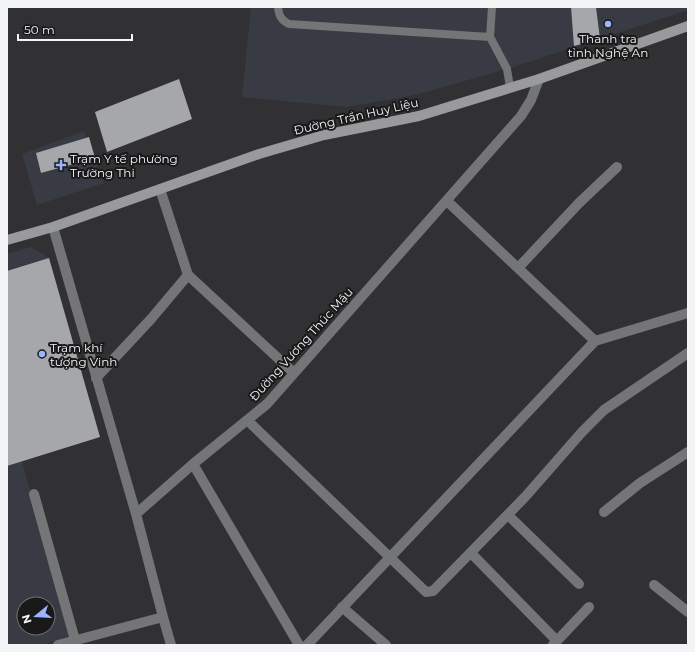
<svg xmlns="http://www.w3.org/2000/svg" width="695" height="652" font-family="Montserrat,sans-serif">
<rect width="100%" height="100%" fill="#313134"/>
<path fill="#383b43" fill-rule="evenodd" d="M251,7h437v3l-181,59 -92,26 -68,12 -105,-10z
M84,131l20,52 -67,22 -15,-51z
M31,247l18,11 51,179 -78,24 48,176 -29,8h-34v-391zM24,604h24v24h-24z"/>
<path fill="#a6a7aa" d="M571,7h25l4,32 -26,7z
M179,79l13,40 -85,33 -12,-40z
M89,137l6,21 -54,15 -5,-20z
M49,258l51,179 -93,29v-195z"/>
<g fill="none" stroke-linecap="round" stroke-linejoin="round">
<path stroke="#747576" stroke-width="8" d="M278,7c1,9 3,13 11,17l201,13
M492,7l-2,30 17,32 3,18"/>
<path stroke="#747576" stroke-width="10" d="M160,189l28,86 106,98
M447,201l148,140
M53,227l83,287
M518,268l61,-65 38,-36
M96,378l55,-59 37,-44
M247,420l179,172 7,-1 92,-94 57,-65 22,-22 84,-57
M193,464l106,181
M34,494l41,146
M604,512l36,-29 48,-31
M508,515l71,69
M471,553l85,87
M654,585l34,27
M342,607l44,38
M163,617l8,28
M58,645l105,-28 -27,-103 57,-50 74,-60 254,-288 10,-16 8,-21
M307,645l288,-304 93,-28
M553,645l36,-38"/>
<path stroke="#999a9c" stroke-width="10" d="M7,240l46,-13 206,-73 65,-19 95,-19 120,-37 149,-53"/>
</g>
<g fill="#9cb4fd" stroke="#19191a" stroke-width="1.5">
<circle cx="608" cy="24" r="4"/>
<path d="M59 159h4v4h4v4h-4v4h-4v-4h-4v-4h4z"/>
<circle cx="42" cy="354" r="4"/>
</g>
<g text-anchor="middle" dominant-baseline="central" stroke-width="4" stroke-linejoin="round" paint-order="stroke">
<g font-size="12" fill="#f3f4f6" stroke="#19191a" text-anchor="start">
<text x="608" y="38" text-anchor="middle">Thanh tra<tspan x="608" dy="14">tỉnh Nghệ An</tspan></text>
<text x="70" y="158">Trạm Y tế phường<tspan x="70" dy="14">Trường Thi</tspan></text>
<text x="50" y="347">Trạm khí<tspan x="50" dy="14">tượng Vinh</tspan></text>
</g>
<g font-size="12" fill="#f3f4f6" stroke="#19191a">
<text transform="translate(356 116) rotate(-13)">Đường Trần Huy Liệu</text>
<text transform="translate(301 344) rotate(-48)">Đường Vương Thúc Mậu</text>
</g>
</g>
<rect width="695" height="652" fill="none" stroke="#f3f4f6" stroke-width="16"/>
<g transform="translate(36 616) rotate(252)"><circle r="19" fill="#19191a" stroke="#707172"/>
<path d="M0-3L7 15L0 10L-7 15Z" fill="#9cb4fd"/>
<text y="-6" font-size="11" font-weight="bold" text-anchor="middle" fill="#f3f4f6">N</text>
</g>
<path d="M18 34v6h114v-6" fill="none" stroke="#f3f4f6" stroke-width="2"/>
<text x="24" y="34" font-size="12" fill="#f3f4f6" stroke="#19191a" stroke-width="3" paint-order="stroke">50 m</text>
</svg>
